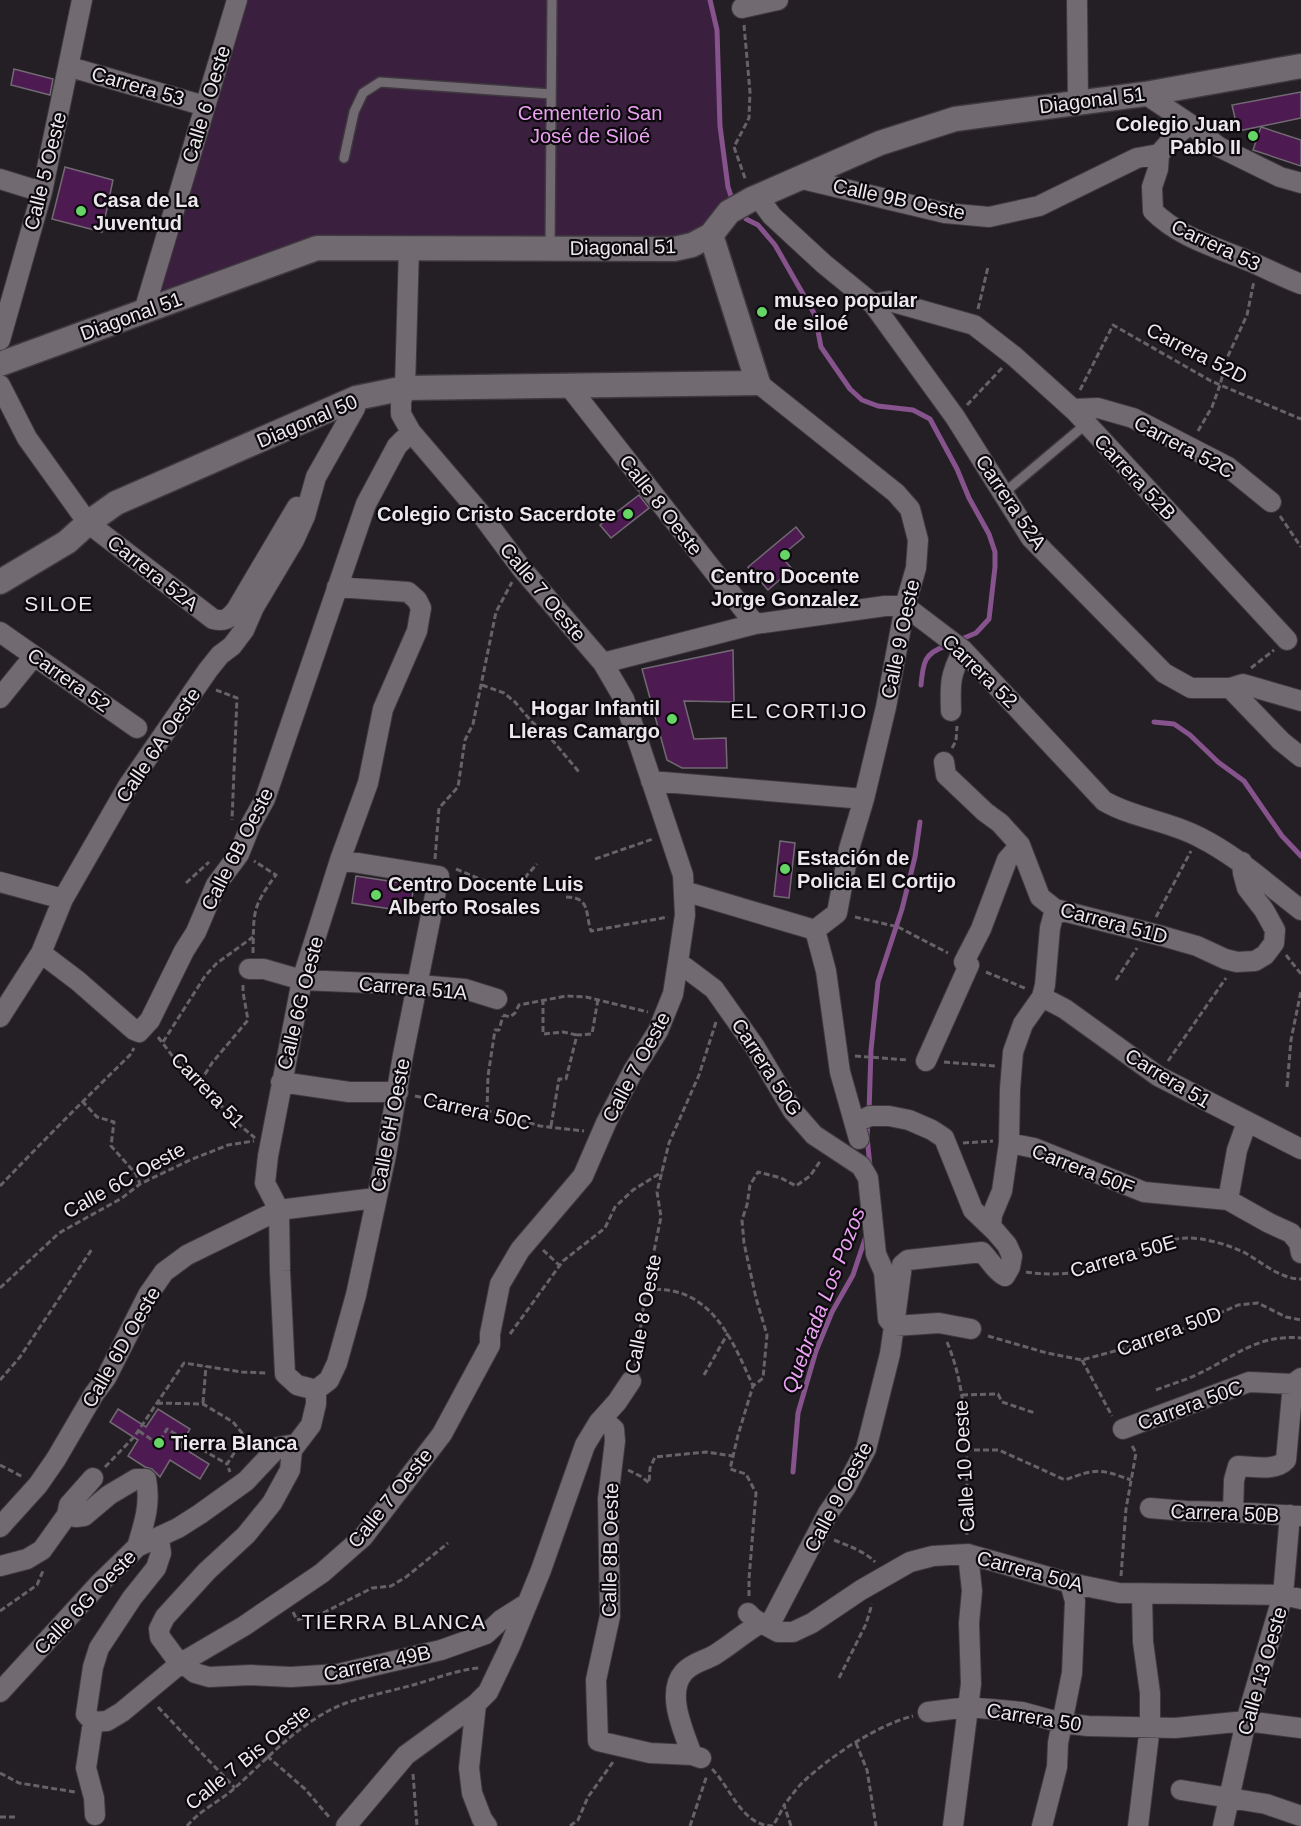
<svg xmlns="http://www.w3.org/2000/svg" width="1301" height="1826" font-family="Arial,sans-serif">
<rect width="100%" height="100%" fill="#241e25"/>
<path fill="#3b1f3e" d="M237,0h473l7,30 3,96 8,61 4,12 -40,46 -375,3 -173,63z"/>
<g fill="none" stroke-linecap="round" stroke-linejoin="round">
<path stroke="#87538d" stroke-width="5" d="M710,0l7,30 3,96 8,61 4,12
M746,219l12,6 17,20 40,70 6,32 29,42 12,11 16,6 35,4 17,9 27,50 12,29 20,36 6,18v15l-6,52 -13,14 -12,5
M921,685c2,-22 3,-32 25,-39
M1154,722l20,2 16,11 28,27 26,19 38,55 19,20
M869,1112l2,-62 7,-68 24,-73 13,-52 5,-35
M868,1121l-1,16 3,29
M793,1472l5,-59 18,-62 16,-39 21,-37 13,-39"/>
</g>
<path fill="#4d1b52" stroke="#716a72" stroke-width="1.5" d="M14,69l39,10 -3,16 -39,-10z
M1301,92v26l-63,13 -6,-26z
M1261,127l40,13v26l-48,-16z
M65,167l48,13 -11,52 -50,-13z
M639,495l10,13 -38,30 -11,-13z
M796,527l8,10 -23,19 11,13 -24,21 -20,-23z
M733,650l1,52 -50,-1 10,38 32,-1 1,30h-45l-15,-8 -25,-91z
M780,841l15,2 -6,55 -15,-2z
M356,876l58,9 -4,27 -58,-9z
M118,1409l28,18 12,-18 32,20 -10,17 29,18 -9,15 -30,-19 -10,17 -8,-8 -7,-2 -17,-11 10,-16 -28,-18z"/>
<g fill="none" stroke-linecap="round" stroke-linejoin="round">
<g stroke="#3e393f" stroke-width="12">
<path id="service" d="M344,158l10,-46 9,-19 17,-11 171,12
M550,248l2,-248
M1004,493l82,-69"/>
</g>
<g stroke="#3e393f" stroke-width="22">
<path id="minor" d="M1077,0l1,102
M742,8l36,-8
M70,67l135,39
M1145,94l45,30 29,23 61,30 21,6
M1159,154l-1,15 -6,18 1,24c26,26 60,35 93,49 18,7 36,17 55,24
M798,178l147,35 44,4 50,-11 98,-48 22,-4 15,-17 16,-13
M0,179l42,13
M758,197l14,19 52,48 49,40 82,113 76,121 133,135 27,15h39l51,53 20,16
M873,304l16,-3 85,24 40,31 61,55 212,229
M144,311l93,-311
M0,340l42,-148 40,-192
M758,383l138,110 14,16 8,31 -2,28 -11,38 -19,101 -22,92 -15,50 -12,64 -22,17 11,41 14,101 19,67
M0,385l27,53 61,85 125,96c11,3 16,0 23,-9l61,-103
M568,385l187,239
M1073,409l25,-1 35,10 95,49 43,35
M0,632l137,96
M603,663l152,-39 130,-18h20l58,44 141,151c29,17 65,20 95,36 38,19 68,47 102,73
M1230,688l13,-4 58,17
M0,698l34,-42
M951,711c-1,-28 -1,-36 12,-61
M944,762l2,13 39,37 15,11 20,22 20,52 15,12 107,27 35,10 28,13 12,3 18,-1 10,-6 9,-12 1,-13 -11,-20 -17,-22 -4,-15 -1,-11
M651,781l213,18
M340,860l99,16 -36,179 -17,100 -30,140 -19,68 -8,17 -13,10v14l-5,21 -19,25 -2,20 -18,33 -26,32 -39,36 -42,46 -6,12 1,8 14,19 21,17 14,4 42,-2 40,2 47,-3 103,-24 45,-16 15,-14 25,-16
M0,882l63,17
M684,891l131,39
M41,953l37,28 56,49 5,2 11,-12 34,-69 12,-19 20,-47 23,-31 12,-30 14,-25 101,-295 31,-58 14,-14
M678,962l36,27 41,58 38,64 21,24 47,31 7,12 8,76 8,18 4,47 6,7 -4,28 -24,95 -20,38 -18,26 -59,113
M964,962l17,-33 26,-69 13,-15
M249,969h15l38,11 117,5 46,4 32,10
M1042,997l23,12 93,67 143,73
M0,1017l41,-64 22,-54 65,-113 80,-116 12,-15 12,-9 12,-16 10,-23 40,-67 11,-24 11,-39 39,-69 1,-10
M926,1061l43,-96
M281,1082l68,10h49
M855,1123l15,-7h19l20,4 23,10 12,8 29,72 22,21 12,14 5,11 -2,11 -5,9c-9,-4 -16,-17 -23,-24l-74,8 -6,5 -8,61 45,-3 32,6
M1009,1143l25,5 110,44 84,8 41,23 22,10 8,10 2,10
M1228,1200l9,-50 10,-28
M991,1226l1,-11 10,-24 7,-48 1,-54 3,-37 10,-28 19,-27 3,-12 5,-57 5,-19
M316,1390l-19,-5 -12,-11 -5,-103 -1,-61 -14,-27 3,-27 34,-176 38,-120 28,-77 15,-74 34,-78 4,-23 -4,-8 -9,-8 -71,-5
M599,1422l8,1 7,6 1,12 -7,58 2,117 -14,64 2,61 52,12 42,2
M1123,1429l126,-47 44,2
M1150,1508l36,3 47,1 68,4
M1233,1512l1,-32 4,-14c14,0 37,6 48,-6l7,-76 8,-6
M67,1515l9,2 8,-1 25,-21 27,-16h10c5,25 -2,45 -9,68
M0,1527l38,-42 18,-26 38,-65 12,-16 42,-83 16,-23 23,-17 92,-45 96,-12
M0,1566l27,-7 15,-9 25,-35 2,-10 24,-27
M748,1613l6,6 24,13h15l19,-9 49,-33 49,-28 23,-6 35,-2 102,29 49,10 164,2 18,4
M0,1692l98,-107 39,-38 41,-19 22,-14 46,-33 32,-34 18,-3
M928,1712l40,-5 33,3 21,2 40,11 26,3 87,2 71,-7 55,7
M93,1722l14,-1 15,-9 59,-49 63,-37 78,-53 41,-36 79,-103 48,-89v-11l10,-50 20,-34 63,-74 23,-53 27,-52 25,-40 15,-37 5,-32 7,-47 -2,-40 -59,-176 -21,-36 -81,-94 -41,-55 -70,-82 -10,-18v-12l4,-14 4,-141
M701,1758l-9,-3c-8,-23 -27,-62 -8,-83 9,-10 21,-11 32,-18 16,-10 29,-22 45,-31
M1181,1790l85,14 35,12
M95,1815l-1,-17 -8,-30 7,-46 -7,-8 7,-47 6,-19 33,-50 24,-30 5,-15 -1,-7 -6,-7
M346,1826l60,-71 70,-51
M487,1826l-5,-7 -10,-26 -3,-25 7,-64 12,-12 22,-46 31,-76 44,-125 14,-23 18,-20 14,-21
M953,1826l18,-142 -2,-61 3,-32 -4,-37
M1042,1826l15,-59 1,-24 14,-70 3,-72 -5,-18
M1138,1826l12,-100v-33l-7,-51 -1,-48
M1223,1826l23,-105 37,-126 7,-80"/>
</g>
<g stroke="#3e393f" stroke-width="27">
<path id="tertiary" d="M0,364l317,-116 357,1 18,-4 19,-10 18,-23 23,-13 128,-56 75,-24 190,-25 156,-28
M0,582l67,-40 21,-19 28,-20 240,-105 49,-10 353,-5 -47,-148"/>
</g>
<path stroke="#676268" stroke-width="3" stroke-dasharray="6 3" stroke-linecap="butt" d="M744,25l6,67 -1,26 -15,29 12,34
M978,309l10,-42
M1080,390l33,-65 98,56 90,38
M967,405l35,-37
M1198,431l14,-24 8,-22 7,-27 20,-43 7,-34
M1280,516l21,31
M1251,668l23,-18
M482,685l22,8 11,9 17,20 16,13 31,37
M216,690l21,8 -5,122
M952,748l4,-7 1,-15
M435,859l4,-51 19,-21 7,-47 8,-16 23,-112 16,-30
M595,859l58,-20
M456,869l55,23 8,-2 8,-15 10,-11
M186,883l23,-21
M566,897c25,0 19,17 25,34l77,-14
M855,917l39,9
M1156,917l35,-66
M898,927l50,26
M253,953c1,-40 -2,-45 23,-78l-22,-14
M1286,955l15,19
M986,972l41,17
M1116,980l21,-32
M543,999v35l20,-2 14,3
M503,1015l7,2 5,-4 4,-8 47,-9 20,1 62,15
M158,1037l16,21 26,24 35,39 20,17
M163,1042l42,-66 12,-13 36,-26
M855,1056l53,4
M1168,1061l58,-83
M944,1062l51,4
M200,1082l12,-19 36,-43 -5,-28v-8
M1287,1087l4,-47 10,-49
M415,1096l83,17 42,13 44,5
M82,1101l15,16 17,5 -3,24 25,28 4,10
M487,1111l1,-35 7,-46h4l4,-14
M551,1126l8,-47h7l11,-44 15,-1 6,-35
M963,1143l30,-2
M0,1186c42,-44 86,-88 130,-131l4,-7
M543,1250l16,15
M1026,1272c18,3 47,3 64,-3 31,-11 62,-29 96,-31 17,-1 47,8 61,16 17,10 34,25 54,25
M0,1288l59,-55 63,-35 18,-14 50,-24 38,-15 26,-4
M646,1290c64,-7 86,49 107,96
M510,1334l53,-73 42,-33 10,-21 18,-17 29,-18
M988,1336l59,17 35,7 84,-23 25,-12 12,-10 17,-2 18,-8 20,-2 28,14 15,3
M947,1342c25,59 19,131 20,195
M1082,1360l30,56
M635,1366l11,-76 15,-73 -4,-25 12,-49 30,-68 17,-53
M704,1375l24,-42
M0,1380l20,-23 72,-108
M1156,1390c13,-5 27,-9 40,-15 37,-17 60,-41 105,-37
M962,1395l36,-1 4,8 33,11
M157,1403l46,1 30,18 9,11v8l-15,23 3,8
M203,1403l3,-37
M139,1431l19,13 9,-15 60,35
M965,1450h34l66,30c31,-12 36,-11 66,0
M0,1465l23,12
M105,1467l29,-30 50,-74 58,9 25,1
M628,1470l14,7 7,6 1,-15 5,-11 51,-5 27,4
M834,1540c15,6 30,11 41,22
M1121,1576l5,-67 10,-56 -5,-9
M749,1596v-17l7,-86 -10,-19 -16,-5 8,-34 15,-49 10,-8 4,-43 -11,-37 -12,-55 -2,-23 5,-15 3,-20 8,-13 23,6 15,8 14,-10 11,-16
M0,1611l37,-26 6,-14
M293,1612l4,8 28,-8 47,-24 19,-2 15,-9 42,-34
M839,1678l27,-54 6,-20
M158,1707l77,81
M856,1743l11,27 9,56
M267,1756l38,33 25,29
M712,1769c19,19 30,57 61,57l11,-20
M0,1773l19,10 56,9
M413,1774l4,52
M0,1817h15
M187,1826c14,-17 34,-25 50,-40 33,-30 66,-67 109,-83 21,-7 45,-12 67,-18 22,-6 43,-15 66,-17
M570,1826l8,-6 10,-23 25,-35
M690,1826l17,-51
M791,1826l-7,-21c6,-7 11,-15 18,-22 27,-26 75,-58 111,-67"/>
<use href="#service" stroke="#716a71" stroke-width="9"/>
<use href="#minor" stroke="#716a71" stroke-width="20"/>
<use href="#tertiary" stroke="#716a71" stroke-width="24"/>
</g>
<g fill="#67d466" stroke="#0c090c" stroke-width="2">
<circle cx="1253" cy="136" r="6"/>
<circle cx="81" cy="211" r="6"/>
<circle cx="762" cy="312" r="6"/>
<circle cx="628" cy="514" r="6"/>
<circle cx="785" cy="555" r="6"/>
<circle cx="672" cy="719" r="6"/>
<circle cx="785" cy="869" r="6"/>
<circle cx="376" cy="895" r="6"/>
<circle cx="159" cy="1443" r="6"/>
</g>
<g text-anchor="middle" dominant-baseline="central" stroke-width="4.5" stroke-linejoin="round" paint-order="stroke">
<g font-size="20" fill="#ebe7ec" stroke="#0c090c">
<text transform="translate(138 86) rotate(16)">Carrera 53</text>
<text transform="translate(1092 100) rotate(-7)">Diagonal 51</text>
<text transform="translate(206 104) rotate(-73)">Calle 6 Oeste</text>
<text transform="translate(45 171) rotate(-76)">Calle 5 Oeste</text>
<text transform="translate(899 199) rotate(12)">Calle 9B Oeste</text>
<text transform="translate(1216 245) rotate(25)">Carrera 53</text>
<text transform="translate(623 247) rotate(-1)">Diagonal 51</text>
<text transform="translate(131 316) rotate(-20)">Diagonal 51</text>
<text transform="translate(1197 353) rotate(27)">Carrera 52D</text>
<text transform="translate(307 421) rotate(-23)">Diagonal 50</text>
<text transform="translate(1184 447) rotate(28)">Carrera 52C</text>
<text transform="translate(1135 477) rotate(47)">Carrera 52B</text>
<text transform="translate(1011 502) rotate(56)">Carrera 52A</text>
<text transform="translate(661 505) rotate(52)">Calle 8 Oeste</text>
<text transform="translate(153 573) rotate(38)">Carrera 52A</text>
<text transform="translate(543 592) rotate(50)">Calle 7 Oeste</text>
<text transform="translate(900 639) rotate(-78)">Calle 9 Oeste</text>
<text transform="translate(980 671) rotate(44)">Carrera 52</text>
<text transform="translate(69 680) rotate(35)">Carrera 52</text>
<text transform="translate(158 745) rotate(-56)">Calle 6A Oeste</text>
<text transform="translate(237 849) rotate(-63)">Calle 6B Oeste</text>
<text transform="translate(1114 923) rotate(15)">Carrera 51D</text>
<text transform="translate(413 988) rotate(5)">Carrera 51A</text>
<text transform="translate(300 1003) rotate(-76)">Calle 6G Oeste</text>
<text transform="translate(636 1067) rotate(-62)">Calle 7 Oeste</text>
<text transform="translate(767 1067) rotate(57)">Carrera 50G</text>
<text transform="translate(1168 1078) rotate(31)">Carrera 51</text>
<text transform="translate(208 1090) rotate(46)">Carrera 51</text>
<text transform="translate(477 1111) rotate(13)">Carrera 50C</text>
<text transform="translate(390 1125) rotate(-79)">Calle 6H Oeste</text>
<text transform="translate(1083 1169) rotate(21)">Carrera 50F</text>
<text transform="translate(124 1180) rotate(-29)">Calle 6C Oeste</text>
<text transform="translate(1123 1256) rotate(-16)">Carrera 50E</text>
<text transform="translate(643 1314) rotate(-79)">Calle 8 Oeste</text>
<text transform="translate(1169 1331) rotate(-20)">Carrera 50D</text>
<text transform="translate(121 1347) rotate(-60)">Calle 6D Oeste</text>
<text transform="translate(1190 1405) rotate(-20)">Carrera 50C</text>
<text transform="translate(964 1466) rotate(-93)">Calle 10 Oeste</text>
<text transform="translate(838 1497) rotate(-62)">Calle 9 Oeste</text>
<text transform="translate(390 1498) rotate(-51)">Calle 7 Oeste</text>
<text transform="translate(1225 1513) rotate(2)">Carrera 50B</text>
<text transform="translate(610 1550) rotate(-89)">Calle 8B Oeste</text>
<text transform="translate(1030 1571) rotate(15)">Carrera 50A</text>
<text transform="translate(85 1602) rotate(-46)">Calle 6G Oeste</text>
<text transform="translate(377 1663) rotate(-12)">Carrera 49B</text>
<text transform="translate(1262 1671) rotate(-74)">Calle 13 Oeste</text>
<text transform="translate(1034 1717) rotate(9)">Carrera 50</text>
<text transform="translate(248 1757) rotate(-39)">Calle 7 Bis Oeste</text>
</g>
<g font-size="20" fill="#eba1f3" stroke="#0c090c">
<text x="590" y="113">Cementerio San<tspan x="590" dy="23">José de Siloé</tspan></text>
</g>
<g font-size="20" font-weight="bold" fill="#ebe7ec" stroke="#0c090c" text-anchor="start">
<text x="1241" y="124" text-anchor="end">Colegio Juan<tspan x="1241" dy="23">Pablo II</tspan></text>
<text x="93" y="200">Casa de La<tspan x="93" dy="23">Juventud</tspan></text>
<text x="774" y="300">museo popular<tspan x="774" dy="23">de siloé</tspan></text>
<text x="616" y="514" text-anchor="end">Colegio Cristo Sacerdote</text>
<text x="785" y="576" text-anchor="middle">Centro Docente<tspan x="785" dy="23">Jorge Gonzalez</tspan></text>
<text x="660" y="708" text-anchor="end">Hogar Infantil<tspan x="660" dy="23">Lleras Camargo</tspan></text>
<text x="797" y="858">Estación de<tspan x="797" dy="23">Policia El Cortijo</tspan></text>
<text x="388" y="884">Centro Docente Luis<tspan x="388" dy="23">Alberto Rosales</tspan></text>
<text x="171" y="1443">Tierra Blanca</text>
</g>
<g font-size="21" letter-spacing="1.5" fill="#ebe7ec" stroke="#0c090c">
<text x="59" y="603">SILOE</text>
<text x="799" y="710">EL CORTIJO</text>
<text x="394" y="1621">TIERRA BLANCA</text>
</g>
<g font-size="21" font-style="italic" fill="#eca2f4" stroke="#0c090c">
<text transform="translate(823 1300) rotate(-69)">Quebrada Los Pozos</text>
</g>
</g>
</svg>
